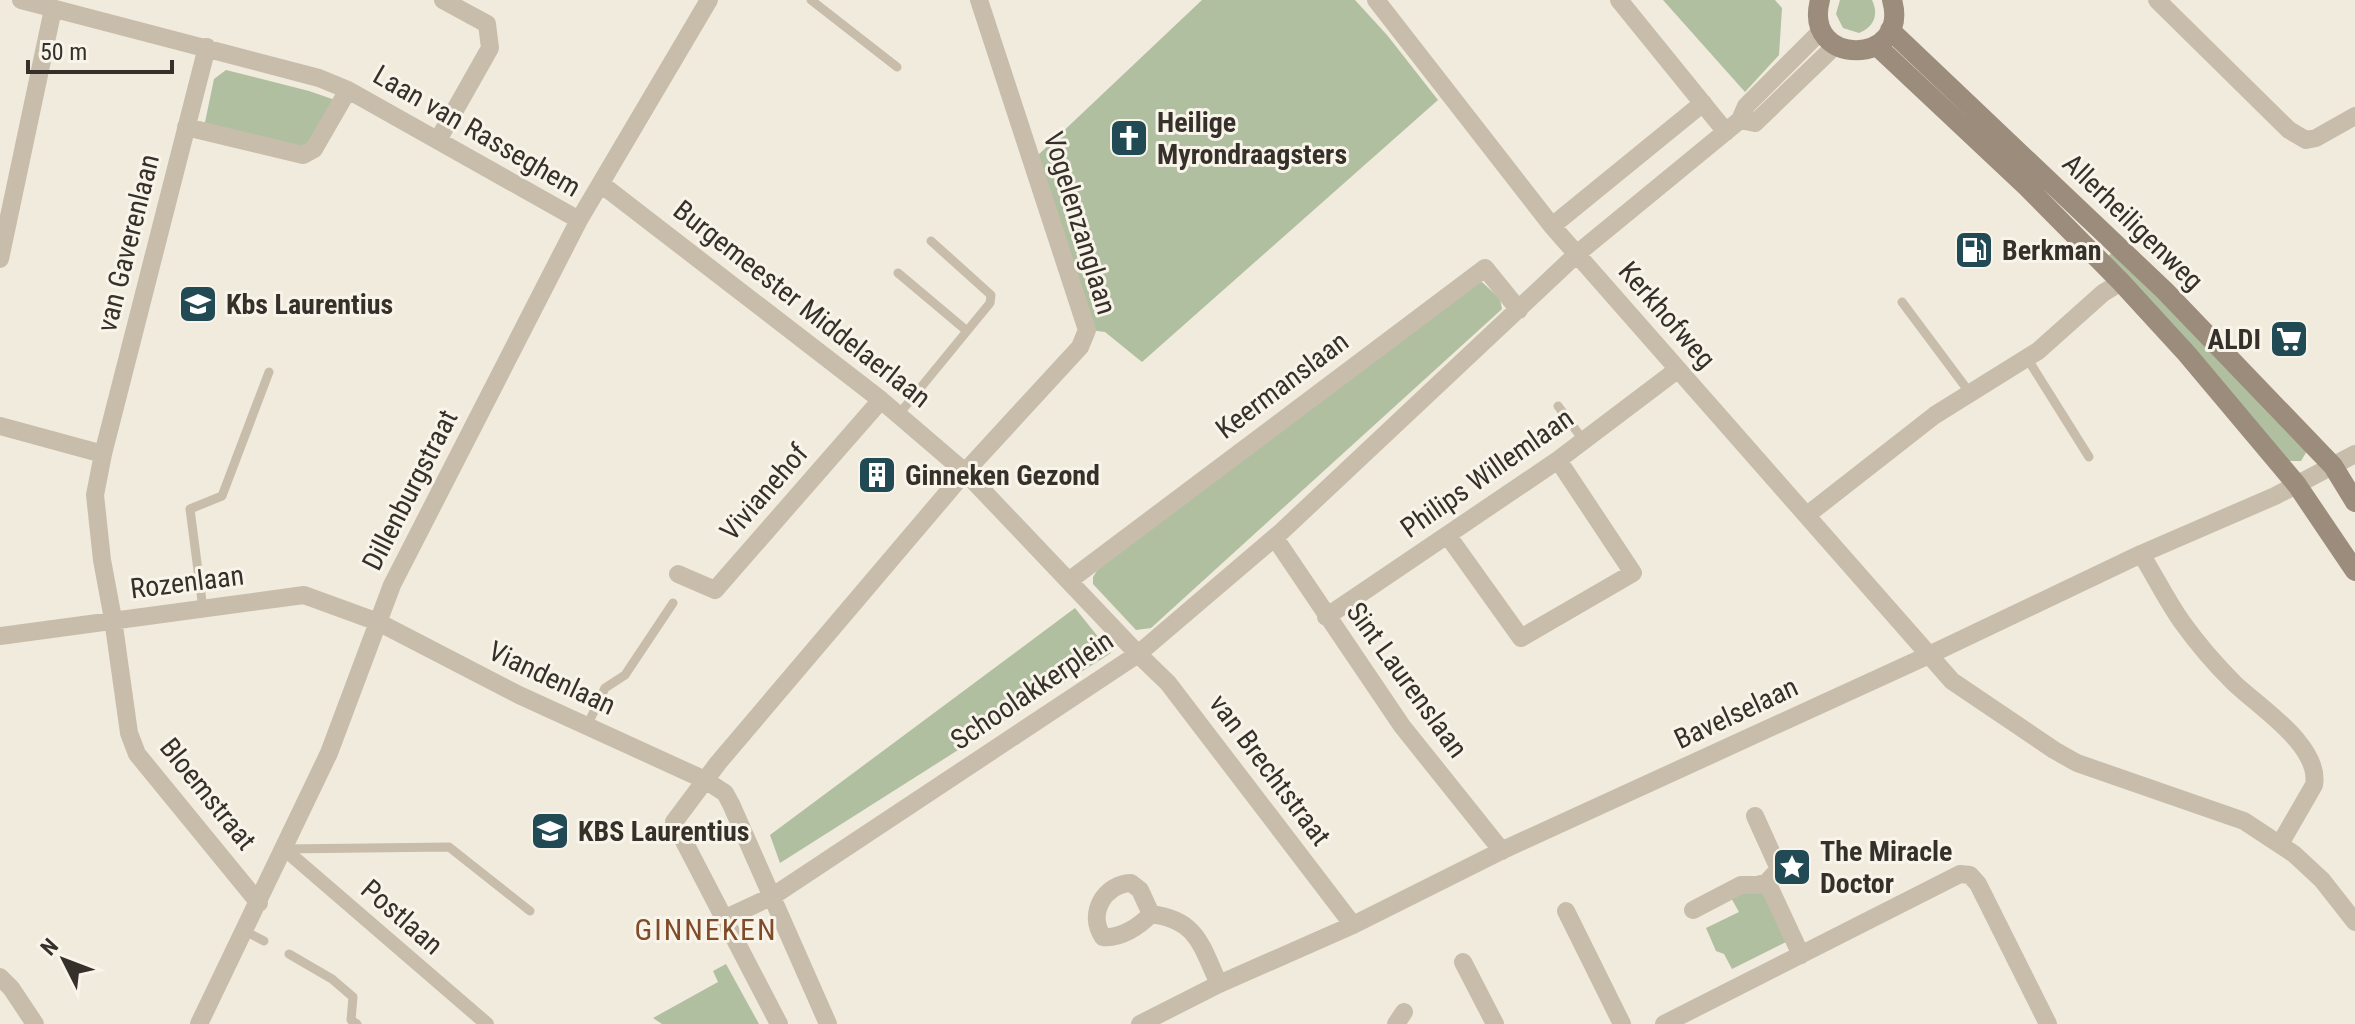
<svg xmlns="http://www.w3.org/2000/svg" width="2355" height="1024" font-family="'Roboto Condensed',sans-serif">
<rect width="100%" height="100%" fill="#f1ebde"/>
<path fill="#afbf9f" d="M1202,0h153l32,35 51,65 -296,262 -37,-30 -15,-2 -53,-174z
M1663,0h112l7,8 -3,47 -34,37z
M1840,0h32c7,15 2,27 -13,33l-16,-5 -7,-14z
M226,70l83,21 26,9 -32,50 -99,-23 10,-48z
M2114,250l193,201 -6,10h-15l-180,-202z
M1482,282l18,17 2,10 -351,319 -15,2 -43,-46v-7l5,-8 376,-286z
M1075,608l36,45 -331,210 -10,-28z
M1757,889l9,6 22,46 -56,28 -8,-15 -8,-3 -10,-23 33,-16 -9,-16z
M726,964l33,60h-97l-9,-6 65,-36 -5,-11z"/>
<g fill="none" stroke-linecap="round" stroke-linejoin="round">
<path stroke="#c8bdab" stroke-width="9" d="M811,0l86,67
M931,241l60,54 -1,8 -23,28
M898,273l69,58 -68,83
M1902,302l68,91
M2027,358l62,99
M1558,406l26,35
M203,609l-13,-100 32,-13 47,-124
M587,726l18,-38 20,-13 48,-72
M284,849l165,-2 81,64
M245,931l19,10
M289,954l43,25 21,18 -2,23 6,4"/>
<path stroke="#c8bdab" stroke-width="14" d="M284,849l203,175"/>
<path stroke="#c8bdab" stroke-width="18" d="M21,0l298,78 29,12 231,130
M1376,0l176,226 400,455 102,69 23,13 167,58 50,33 28,26 33,42
M1619,0l107,132
M2157,0l132,130 17,10 10,-2 39,-22
M1740,120l15,3 81,-78
M186,127l117,28 11,-6 34,-59
M438,140l52,-92 -3,-24 -44,-24
M601,184l280,216 84,72 115,-125 7,-17 -108,-330
M1552,226l151,-123
M0,259l53,-250
M0,426l103,28 -8,41 7,65 11,59 16,114 8,21 122,149
M103,454l104,-407
M1807,515l128,-100 103,-64 65,-58 18,-11
M1448,536l73,102 112,-65 -75,-113
M1275,538l127,188 100,125
M2141,554c14,22 26,47 41,68 15,21 34,43 52,61 25,24 87,63 80,102l-34,59
M678,574l37,16 166,-190
M1070,580l415,-312 34,42
M1326,617l232,-157 119,-90
M0,636l304,-41 74,27 141,73 186,85 20,13 6,11 97,220
M1755,816l24,53 -12,13 34,73
M1131,883l9,7 11,24c-11,12 -31,25 -48,23 -16,-23 1,-53 28,-54z
M1693,910l48,-25h16l10,-3
M1566,911l56,113
M1151,914c47,6 50,32 68,70
M726,918l47,-22 365,-242 -173,-182 -247,291 -44,59 105,202
M1353,925l-185,-242 -30,-29 143,-122 297,-279 162,-133 6,-14 76,-76
M1463,962l32,62
M0,977l11,11 24,36
M199,1024l130,-271 63,-168 187,-365 130,-220
M1140,1024l79,-40 134,-59 150,-75 426,-195 212,-101 134,-58 80,-42
M1396,1024l8,-12
M1664,1024l296,-150 10,1 8,9 70,140"/>
<path stroke="#9c8c7c" stroke-width="20" d="M1820,0c-18,68 91,66 72,0
M1890,30l275,261 168,175 22,36
M1877,46l150,141 94,95 66,72 110,131 58,86"/>
</g>
<defs>
<g id="church-square" transform="scale(2)"><rect x="-9" y="-9" width="18" height="18" rx="4" fill="#224a55" stroke="#f9f4ea"/><path d="M-1.2-6h2.4v3.5h3.3v2.4h-3.3V6h-2.4V-.1h-3.3v-2.4h3.3Z" fill="#fff"/></g>
<g id="fuel-square" transform="scale(2)"><rect x="-9" y="-9" width="18" height="18" rx="4" fill="#224a55" stroke="#f9f4ea"/><path d="M-5.5-6h7V0h2V4h1.3V-2.5L3-4.5l.8-.8L6-3V5H2.5V1h-1V6h-7ZM-4.2-4.7v3.2H.2V-4.7Z" fill="#fff"/></g>
<g id="school-square" transform="scale(2)"><rect x="-9" y="-9" width="18" height="18" rx="4" fill="#224a55" stroke="#f9f4ea"/><path d="M0-5L7-2L0 1L-7-2ZM-4 1L0 2.5L4 1V4Q0 6-4 4Z" fill="#fff"/></g>
<g id="supermarket-square" transform="scale(2)"><rect x="-9" y="-9" width="18" height="18" rx="4" fill="#224a55" stroke="#f9f4ea"/><path d="M-6-5.5h2.5l.6 2H6L4.5 2H-2.5L-4.4-4H-6ZM-1.5 3.2a1.3 1.3 0 1 0 .1 0ZM3 3.2a1.3 1.3 0 1 0 .1 0Z" fill="#fff"/></g>
<g id="building-square" transform="scale(2)"><rect x="-9" y="-9" width="18" height="18" rx="4" fill="#224a55" stroke="#f9f4ea"/><path d="M-4-6H4V6H1V3H-1V6H-4ZM-2.5-4.3h1.7v1.8h-1.7ZM.8-4.3h1.7v1.8H.8ZM-2.5-1h1.7V.8h-1.7ZM.8-1h1.7V.8H.8Z" fill="#fff"/></g>
<g id="sight-square" transform="scale(2)"><rect x="-9" y="-9" width="18" height="18" rx="4" fill="#224a55" stroke="#f9f4ea"/><path d="M0-6L1.8-2.2L6-1.7L2.9 1.2L3.7 5.4L0 3.3L-3.7 5.4L-2.9 1.2L-6-1.7L-1.8-2.2Z" fill="#fff"/></g>
</defs>
<g fill-rule="evenodd">
<use href="#church-square" x="1129" y="138"/>
<use href="#fuel-square" x="1974" y="250"/>
<use href="#school-square" x="198" y="304"/>
<use href="#supermarket-square" x="2289" y="339"/>
<use href="#building-square" x="877" y="475"/>
<use href="#school-square" x="550" y="831"/>
<use href="#sight-square" x="1792" y="867"/>
</g>
<g text-anchor="middle" dominant-baseline="central" stroke-width="6" stroke-linejoin="round" paint-order="stroke">
<g font-size="28" font-weight="bold" fill="#36302a" stroke="#f9f4ea" text-anchor="start">
<text x="1157" y="122">Heilige<tspan x="1157" dy="32">Myrondraagsters</tspan></text>
<text x="2002" y="250">Berkman</text>
<text x="226" y="304">Kbs Laurentius</text>
<text x="2261" y="339" text-anchor="end">ALDI</text>
<text x="905" y="475">Ginneken Gezond</text>
<text x="578" y="831">KBS Laurentius</text>
<text x="1820" y="851">The Miracle<tspan x="1820" dy="32">Doctor</tspan></text>
</g>
<g font-size="28" fill="#36302a" stroke="#f9f4ea">
<text transform="translate(477 131) rotate(30)">Laan van Rasseghem</text>
<text transform="translate(2133 222) rotate(44)">Allerheiligenweg</text>
<text transform="translate(1080 223) rotate(73)">Vogelenzanglaan</text>
<text transform="translate(128 243) rotate(-76)">van Gaverenlaan</text>
<text transform="translate(802 304) rotate(38)">Burgemeester Middelaerlaan</text>
<text transform="translate(1667 315) rotate(49)">Kerkhofweg</text>
<text transform="translate(1282 385) rotate(-37)">Keermanslaan</text>
<text transform="translate(1487 473) rotate(-35)">Philips Willemlaan</text>
<text transform="translate(410 490) rotate(-63)">Dillenburgstraat</text>
<text transform="translate(764 492) rotate(-49)">Vivianehof</text>
<text transform="translate(187 582) rotate(-7)">Rozenlaan</text>
<text transform="translate(552 678) rotate(25)">Viandenlaan</text>
<text transform="translate(1407 680) rotate(54)">Sint Laurenslaan</text>
<text transform="translate(1032 690) rotate(-34)">Schoolakkerplein</text>
<text transform="translate(1736 713) rotate(-25)">Bavelselaan</text>
<text transform="translate(1270 770) rotate(53)">van Brechtstraat</text>
<text transform="translate(208 794) rotate(51)">Bloemstraat</text>
<text transform="translate(402 917) rotate(41)">Postlaan</text>
</g>
<g font-size="30" letter-spacing="2" fill="#7f4b29" stroke="#f9f4ea">
<text x="706" y="929">GINNEKEN</text>
</g>
</g>
<g transform="translate(64 960) rotate(312)" stroke="#f9f4ea" stroke-width="6" paint-order="stroke">
<path d="M0-6L14 30L0 20L-14 30Z" fill="#36302a"/>
<text y="-12" font-size="22" font-weight="bold" text-anchor="middle" fill="#36302a">N</text>
</g>
<path d="M28 60v12h144v-12" fill="none" stroke="#36302a" stroke-width="4"/>
<text x="40" y="60" font-size="24" fill="#36302a" stroke="#f9f4ea" stroke-width="6" paint-order="stroke">50 m</text>
</svg>
